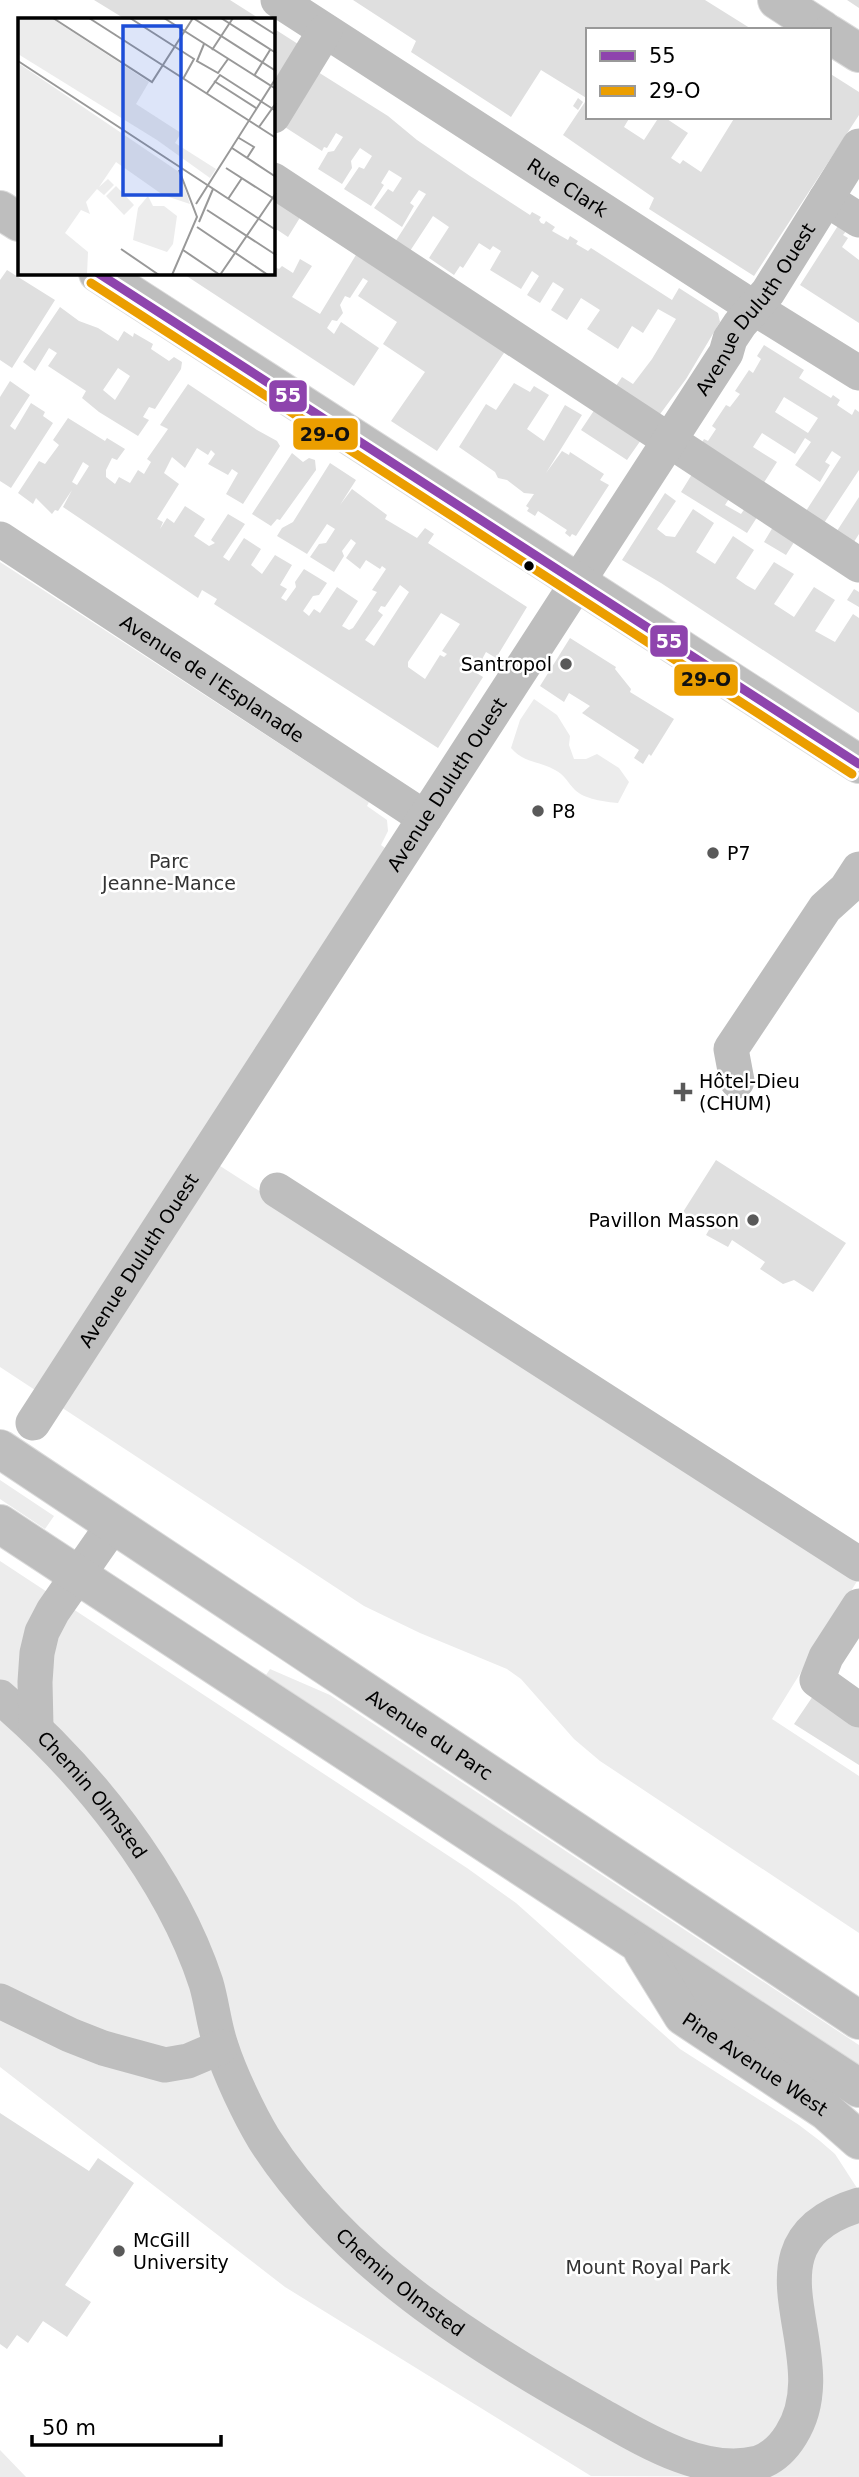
<svg xmlns="http://www.w3.org/2000/svg" width="859" height="2477" font-family="'DejaVu Sans',sans-serif">
<rect width="100%" height="100%" fill="#fff"/>
<path fill="#ececec" d="M0,562l369,240 -2,4 20,14 1,11 -7,14 4,3 -193,300 667,426v4l-87,141 87,57v157l-259,-172 -26,-22 -53,-60 -14,-10 -87,-36 -56,-27 -364,-239z
M534,699l23,16 13,21 -1,9 5,14h12l11,-5 22,14 10,14 -11,21c-13,-1 -34,-4 -43,-13 -7,-7 -10,-15 -20,-20 -16,-9 -31,-7 -44,-22l9,-28z
M0,1480l54,36 -9,13 -45,-30z
M0,1561l467,307 49,35 164,146 119,76 21,16 15,13 24,37v286l-268,-1 -306,-189 -285,-220z
M270,1669l60,26 529,350v21l-593,-391z
M0,2450l26,27h-26z"/>
<path fill="#dfdfdf" fill-rule="evenodd" d="M94,0h136l30,19h-135z
M353,0h352l48,30h-165v69l-47,-29 -30,47 -100,-65 5,-11z
M847,0h12v8z
M273,28l25,16 -25,39z
M310,67l78,49 29,24 53,36 60,39 2,-3 9,5 -2,3 2,3 3,1 2,-3 9,6 -3,4 16,9 2,-4 8,5 -2,3 12,7 3,-3 81,52 7,-12 39,25 2,9 -34,57 -34,46 -43,-29 13,-19 11,7 19,-25 24,-40 -18,-10 -15,24 -11,-7 -14,23 -31,-20 13,-19 -19,-12 -14,22 -16,-10 13,-21 -11,-7 -13,21 -13,-8 12,-19 -7,-5 -11,18 -31,-19 11,-19 -8,-5 -3,4 -11,-7 -16,25 -3,-2 -6,9 -25,-17 20,-31 -16,-11 -23,35 -15,-9 31,-48 -7,-4 -9,13 4,3 -12,21 -28,-19 14,-19 5,3 9,-14 -13,-8 -8,13 3,2 -13,21 -27,-17 15,-22 5,2 8,-13 -12,-8 -9,13 1,7 -10,16 -24,-15 10,-17 6,-1 9,-14 -7,-4 -9,15 -3,-1 -2,4 -45,-29z
M829,73l30,19v23l-105,161 -105,-67 5,-11 -91,-63 22,-33 3,2v13h42l-6,10 20,13 15,-23h5l24,16 -17,25 9,6 3,-4 18,12 34,-55h94z
M578,98l5,4 -5,8 -5,-4z
M273,194l31,17 -16,26 -15,-10z
M841,221l9,5 -7,9 5,3 -6,9 17,13v63l-59,-38z
M362,245l144,105 -69,101 -46,-30 34,-49 -42,-28 14,-22 -39,-26 10,-15 -5,-3 -13,20 -5,-2 -5,9 3,8 -6,8 -5,-1 -5,8 7,6 7,-12 38,26 -25,38 -172,-113h91v-7l6,3 3,-3 11,7 7,-14 12,7 -20,31 28,17z
M7,270l48,30 -43,68 -12,-8v-80z
M60,307l19,14 19,7 20,13 6,-10 9,6 1,-4 19,11 -2,5 18,12 5,-4 8,5 -1,7 -26,40 -6,-2 -6,10 6,3 -11,16 -39,-24 -17,-14 4,-7 -38,-25 9,-13 -8,-5 -14,23 -12,-9zM118,368l12,8 -15,24 -12,-10z
M764,345l40,25 -5,8 32,20 2,-3 7,5 -3,5 15,10 3,-6 4,3v58l-37,56 -18,-12 37,-57 -9,-6 -7,11 5,3 -10,17 -25,-17 16,-23 -6,-4 -10,16 -33,-21 -9,14 24,15 -14,22 -66,-33 7,-12 4,2 8,-12 -4,-3 14,-21 4,2 10,-13 -5,-3 14,-21 4,3 8,-14 -4,-3zM784,397l34,21 -10,15 -33,-21z
M10,381l20,14 -20,31 5,4 16,-27 14,9 -2,4 10,7 -42,65 -11,-7v-84z
M514,383l16,9 4,-6 15,9 -22,34 17,12 21,-36 17,10 -36,58 16,-22 7,4 1,-3 34,22 -4,6 9,5 -33,51 -4,-2 -2,3 -5,-4 2,-3 -29,-19 -3,5 -8,-5 2,-3 -3,-2 8,-12 -10,-1 -17,-13 -9,-2 -3,-6 -36,-25 27,-43 10,6z
M188,384l69,46 20,11 3,5 -37,58 -17,-10 12,-21 -6,-4 -4,6 -20,-11 7,-10 -4,-4 -3,5 -11,-7 -12,20 -13,-11 -8,16 15,11 -22,35 6,3 -3,7 7,-11 7,5 11,-17 20,13 -11,17 15,10 6,-3 -4,-3 17,-26 17,10 -22,33 6,4 15,-23 17,11 -10,16 11,9 13,-19 17,10 -12,20 7,4 -6,9 5,3 10,-14 -1,-5 9,-13 23,14 -8,12 -6,1 -10,15 6,5 5,-7 6,4 17,-26 21,14 -16,25 7,4 4,-2 24,-36 -5,-2 14,-21 -4,-3 -2,3 -14,-9 -6,9 -14,-11 10,-15 -5,-4 -9,12 2,5 -10,16 -24,-15 9,-13 7,-1 9,-14 -8,-5 -20,30 -30,-18 5,-8 11,-6 37,-59 26,17 -16,25 12,-16 35,26 -2,4 32,19 8,-10 9,6 -6,9 99,64 -31,51 -10,-6 -11,20 8,5 -45,71 -224,-144 3,-5 -15,-9 -4,8 -135,-91 9,-17 -14,21 -3,-1 -3,4 -16,-16 -3,6 -15,-11 21,-32 6,3 14,-19 -6,-5 15,-22 37,23 2,-3 18,11 -8,11 -5,-2 -6,12v7l9,7 4,-7 11,6 8,-13 6,4 7,-12 -4,-3 21,-30 -8,-4zM83,462l6,4 -12,19 -5,-3zM400,585l9,7 -35,54 -9,-6 18,-25 -5,-4 3,-5 4,1zM441,613l19,11 -18,27 5,3 -3,3 -4,-2 -15,24 -17,-12v-5z
M595,409l46,31 -14,20 -46,-30z
M292,453l11,9 6,-4 6,2 1,10 -36,50 -3,-1 -6,7 -19,-12z
M694,471l38,23 -7,11 16,9 7,-10 13,7 -14,22 -66,-41z
M665,493l11,8 -19,28 9,7 9,1 18,-28 21,14 -18,29 19,12 18,-28 21,14 -18,28 10,7 9,5 19,-28 20,12 -20,30 20,13 20,-30 21,13 -20,31 20,11 18,-28 6,4v95l-198,-130 -39,-23z
M859,497v37l-7,11 -17,-11z
M776,522l22,14 -12,19 -22,-13z
M854,589l5,3v15l-12,-7z
M570,638l46,29 -1,2 16,20 -1,3 44,27 -23,37 -2,-2 -6,10 -9,-6 5,-8 -57,-37 8,-7 -21,-13 -5,9 -24,-16z
M716,1160l130,83 -33,49 -19,-12 -11,4 -23,-15 5,-7 -33,-22 -4,7 -22,-12 4,-7 -27,-16z
M813,1696l46,30v39l-65,-41z
M0,2113l89,58 9,-13 36,25 -69,102 26,17 -24,35 -24,-16 -15,22 -11,-8 -10,14 -7,-5z"/>
<g fill="none" stroke-linecap="round" stroke-linejoin="round">
<g stroke="#dbdbdb" stroke-width="40">
<g id="major">
<path d="M777,0l46,30"/>
<path d="M829,34l30,19"/>
<path d="M0,210l19,12"/>
<path d="M98,273l761,491"/>
<path id="s5" d="M0,1449l859,571"/>
<path d="M0,1524l859,564"/>
<path id="s6" d="M643,1951l40,65 143,95 33,29"/>
</g>
</g>
<g stroke="#bebebe" stroke-width="35">
<path id="s1" d="M278,0l476,308 105,65"/>
<path d="M273,116l52,-85"/>
<path d="M273,180l586,385"/>
<path d="M826,199l33,21"/>
<path id="s2" d="M0,539l425,279"/>
<path d="M737,1081l-6,-32 94,-141 21,-19 13,-20"/>
<path d="M277,1190l582,374"/>
<path id="s3" d="M33,1423l693,-1070 4,-14 10,-15 28,-32 91,-146"/>
<path d="M859,1606l-33,51 -9,23 42,30"/>
<path id="s4" d="M0,1697c85,72 171,179 206,286 6,20 8,43 15,63 9,28 28,68 43,93 79,123 208,204 333,274 46,26 106,64 161,50 15,-5 25,-15 33,-28 52,-81 -61,-191 68,-230"/>
<path d="M36,1727l-1,-45 2,-29 5,-21 11,-21 60,-86"/>
<path d="M0,2001l70,34 33,13 62,17 23,-4 33,-14"/>
</g>
<use href="#major" stroke="#bebebe" stroke-width="38"/>
<g stroke="#fff" stroke-width="14">
<path id="bus-1" d="M98,273l761,491"/>
</g>
<g stroke="#fff" stroke-width="14">
<path id="bus-2" d="M91,283l761,491"/>
</g>
<use href="#bus-1" stroke="#8e44ad" stroke-width="9"/>
<use href="#bus-2" stroke="#eb9e00" stroke-width="9"/>
</g>
<circle fill="#000" stroke="#fff" stroke-width="2.5" cx="529" cy="566" r="6"/>
<g fill="#595959" stroke="#fff" stroke-width="2.5">
<circle cx="566" cy="664" r="7"/>
<circle cx="538" cy="811" r="7"/>
<circle cx="713" cy="853" r="7"/>
<path d="M679.5 1081.5h7v7h7v7h-7v7h-7v-7h-7v-7h7z"/>
<circle cx="753" cy="1220" r="7"/>
<circle cx="119" cy="2251" r="7"/>
</g>
<g text-anchor="middle" dominant-baseline="central" stroke-width="5" stroke-linejoin="round" paint-order="stroke">
<g font-size="19" fill="#000" stroke="#fff">
<text stroke="none"><textPath href="#s1" startOffset="345">Rue Clark</textPath></text>
<text stroke="none"><textPath href="#s3" startOffset="1328">Avenue Duluth Ouest</textPath></text>
<text stroke="none"><textPath href="#s2" startOffset="254">Avenue de l'Esplanade</textPath></text>
<text stroke="none"><textPath href="#s3" startOffset="761">Avenue Duluth Ouest</textPath></text>
<text stroke="none"><textPath href="#s3" startOffset="194">Avenue Duluth Ouest</textPath></text>
<text stroke="none"><textPath href="#s5" startOffset="516">Avenue du Parc</textPath></text>
<text stroke="none"><textPath href="#s4" startOffset="135">Chemin Olmsted</textPath></text>
<text stroke="none"><textPath href="#s6" startOffset="163">Pine Avenue West</textPath></text>
<text stroke="none"><textPath href="#s4" startOffset="723">Chemin Olmsted</textPath></text>
</g>
<g font-size="19" fill="#000" stroke="#fff" text-anchor="start">
<text x="552" y="664" text-anchor="end">Santropol</text>
<text x="552" y="811">P8</text>
<text x="727" y="853">P7</text>
<text x="699" y="1081">Hôtel-Dieu<tspan x="699" dy="22">(CHUM)</tspan></text>
<text x="739" y="1220" text-anchor="end">Pavillon Masson</text>
<text x="133" y="2240">McGill<tspan x="133" dy="22">University</tspan></text>
</g>
<g font-size="19" fill="#333" stroke="#fff">
<text x="169" y="861">Parc<tspan x="169" dy="22">Jeanne-Mance</tspan></text>
<text x="648" y="2267">Mount Royal Park</text>
</g>
</g>
<g transform="translate(18 18)">
<rect width="257" height="257" fill="#fff"/>
<path d="M0,0h33l98,64 -13,22 45,29 -6,10 41,26 -6,9 -53,-38 -139,-86zM0,45l161,109 11,32 -27,-9 -47,-33 -17,25 9,-8 6,6 -10,10 -7,-6 -11,13 4,12 -9,-4 -16,23 23,19 -1,23h-69zM98,168l18,19 -10,10 -18,-19zM130,178l5,10h11l13,10 -4,28 -6,8 -34,-12 5,-32z" fill="#ececec"/>
<path fill="none" stroke="#999" stroke-width="2" d="M35,0l99,64 41,-64M71,0l187,120M112,0l64,41 -11,20M146,0l112,71M175,0l83,53M203,0l55,35M231,0l27,17M186,26l-7,17 21,12 10,-14M194,32l21,-32M0,43l258,169M236,58l16,-26M196,63l42,27M189,75l13,-18 56,36M241,109l17,-24M221,120l15,9 -7,11M214,130l44,29M208,150l50,32M210,181l14,-21M178,186l80,-126M189,192l69,45M181,204l14,-33M179,209l71,48M103,231l38,26M165,232l37,25M154,257l25,-58 -18,-47M202,257l56,-82"/>
<path fill="#1d4ed8" fill-opacity="0.15" stroke="#1d4ed8" stroke-width="3.5" d="M105,8h58v169h-58z"/>
<rect width="257" height="257" fill="none" stroke="#000" stroke-width="3.5"/>
</g>
<g stroke="#fff" stroke-width="2.5">
<rect x="268" y="379" width="40" height="34" rx="7" fill="#8e44ad"/>
<rect x="292" y="417" width="67" height="34" rx="7" fill="#eb9e00"/>
<rect x="649" y="624" width="40" height="34" rx="7" fill="#8e44ad"/>
<rect x="673" y="663" width="66" height="34" rx="7" fill="#eb9e00"/>
</g>
<g font-size="19" text-anchor="middle" font-weight="bold" fill="#fff">
<text x="288" y="402">55</text>
<text x="669" y="648">55</text>
</g>
<g font-size="19" text-anchor="middle" font-weight="bold" fill="#111">
<text x="325" y="441">29-O</text>
<text x="706" y="686">29-O</text>
</g>
<rect x="586" y="28" width="245" height="91" fill="#ffffff" stroke="#999999" stroke-width="2"/>
<rect x="600" y="51" width="35" height="10" fill="#8e44ad" stroke="#999999" stroke-width="2"/>
<text x="649" y="63" font-size="21" fill="#000000">55</text>
<rect x="600" y="86" width="35" height="10" fill="#eb9e00" stroke="#999999" stroke-width="2"/>
<text x="649" y="98" font-size="21" fill="#000000">29-O</text>
<path d="M32 2435v10h189v-10" fill="none" stroke="#000000" stroke-width="3.5"/>
<text x="42" y="2435" font-size="21" fill="#000000" stroke="#ffffff" stroke-width="5" paint-order="stroke">50 m</text>
</svg>
